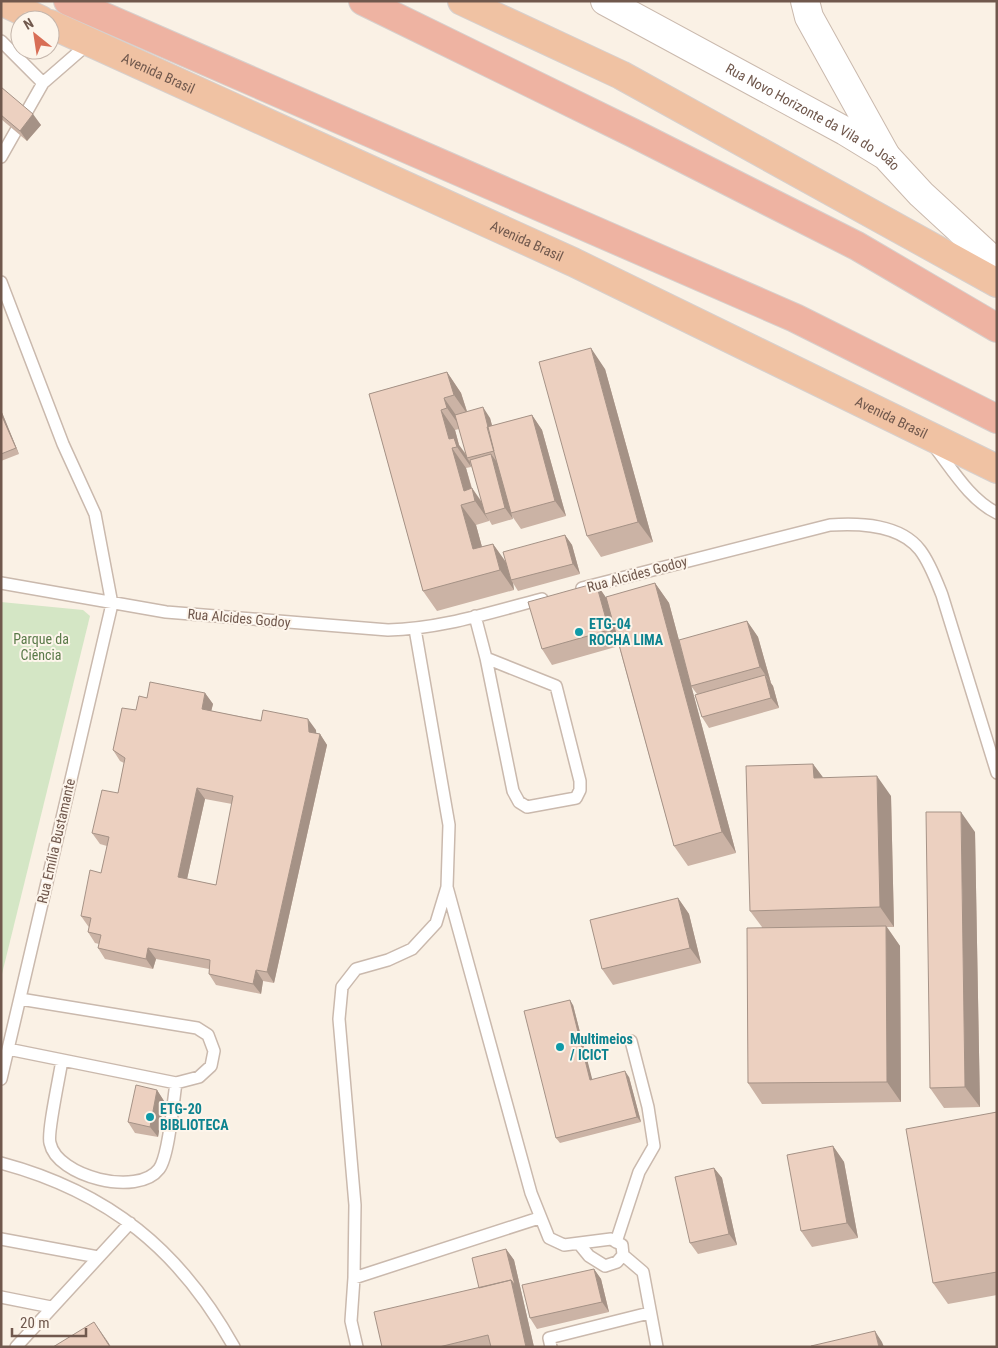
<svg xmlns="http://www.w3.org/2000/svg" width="998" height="1348" font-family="'Roboto Condensed',sans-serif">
<rect width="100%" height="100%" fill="#faf1e5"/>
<path fill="#d4e6c5" d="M1,602l82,8 7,6 -89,362z"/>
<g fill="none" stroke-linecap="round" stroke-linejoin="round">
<g stroke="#cab9ad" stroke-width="14">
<path id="service" d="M1,41l42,42
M1,157l42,-74 46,-40
M1,282l62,162 32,70 17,90 -111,475
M934,446c18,23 36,54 63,67
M1,583l165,29 222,18c53,-1 103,-18 154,-31
M582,588l248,-63c30,-2 70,-1 90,25 10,13 16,30 22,45l55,178
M475,616l11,42 27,133 6,11 8,5 49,-9 4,-8v-9l-24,-95 -70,-28
M447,887l84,306 18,45 15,7 47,-6 11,6 1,10 -6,7 -12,4 -16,-10 -9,-11
M8,1049l168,34 23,-6 12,-11 3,-15 -6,-16 -11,-7 -177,-29
M62,1060c-2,14 -15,73 -12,83 7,34 88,54 109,26 10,-13 14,-67 17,-86
M1,1163c108,29 179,87 233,184
M1,1239l97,18
M616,1242l23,-70 15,-26 -6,-39 -17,-66
M623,1255l20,17 14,75
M354,1278l185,-60
M1,1297l50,10
M16,1347l114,-124
M357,1347l-6,-26 3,-43 1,-73 -16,-186 3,-32 14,-18 32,-9 24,-11 24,-26 11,-36 2,-62 -34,-196
M551,1347l-2,-9 100,-25"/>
</g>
<g stroke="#cab9ad" stroke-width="30">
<g id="tertiary">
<path id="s1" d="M605,1l240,130 41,25 35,38 76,70"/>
<path d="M805,1l4,16 76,137"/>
</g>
</g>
<g stroke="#d7d0cd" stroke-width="30">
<g id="trunk">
<path d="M1,1l40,19"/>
<path d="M462,1l159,74 376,208"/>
<path id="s2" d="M50,24l523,238 424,207"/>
</g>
</g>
<g stroke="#d7d0cd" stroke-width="30">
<path id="motorway" d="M68,1l727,317 202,101
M363,1l270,132 224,113 140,82"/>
</g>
<use href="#service" stroke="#fff" stroke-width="11"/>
<use href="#tertiary" stroke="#fff" stroke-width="28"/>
<use href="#trunk" stroke="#f0c2a3" stroke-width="28"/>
<use href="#motorway" stroke="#eeb3a2" stroke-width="28"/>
</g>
<path fill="#cbb3a5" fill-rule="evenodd" d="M1,87l40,38 -14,16 -26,-22z
M605,369l48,173 -52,15 -14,-21z
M447,372l14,21 6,18 23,7 2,8 40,-11 10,15 24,86 -45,13 -9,-13 1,3 -21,6 -3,-5v1l-13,4 6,22 11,-3 13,18 59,-27 7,10 8,29 -62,17 -5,-8 1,7 -77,21 -14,-20 -54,-197zM459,429l7,25 -7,-9 -4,-15zM470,462l1,3 11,37 -10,-14 -6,-20 5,-1z
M1,410l18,44 -18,7z
M596,583l10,15 49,-15 14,20 67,250 -48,13 -14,-20 -55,-200 -67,19 -10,-16z
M747,621l11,16 13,46 2,3 6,22 -70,20 -7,-11 -5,-23 -6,-8z
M205,693l8,11 -2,7 105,19v3l4,1 7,11 -53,238 -11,-2 -2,13 -45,-9 -7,-11v-5l-53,-10 -3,10 -48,-10 -7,-11 1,-4 -4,-1 -7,-11 1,-5 -1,-1 -7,-10 20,-43 6,-27 -7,-2 -8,-11 26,-40 6,-30 -4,-2 -7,-11 23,-40 11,-12zM205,799l27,5 -16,81 -29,-6z
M813,764l10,14 68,18 3,131h-7l13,19 1,156 -139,2 -14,-21 14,-156 -12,-16z
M975,832l5,275 -36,1 -14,-20z
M678,898l11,16 12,49 -88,22 -11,-16z
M573,1005l19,75 37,-3 12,45 -81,21 -4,-5z
M157,1090l7,11 -6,36 -23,-4 -7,-11z
M997,1112v183l-49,9 -15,-21z
M833,1146l11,16 14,76 -46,9 -11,-16z
M714,1168l8,10 15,67 -39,9 -8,-11z
M506,1249l8,11 20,87h-152l97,-59z
M594,1269l7,10 8,33 -72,17 -7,-11z"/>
<path fill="#a59286" d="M33,114l8,11 -14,16 -7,-10z
M591,348l14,21 48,173 -15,-20z
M447,372l14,21 7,22 -14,-20z
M444,398l14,20 3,10 -14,-20z
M483,407l7,11 12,43 -8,-10z
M1,410l18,44 -3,-6 -15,-34z
M441,410l14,20 4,15 9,13h-1l3,4 1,5 -14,-20 -8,-8z
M532,415l10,15 24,86 -11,-15z
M452,448l14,20 9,33 -11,-10z
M491,454l8,11 12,48 2,6 -8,-11z
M472,488l14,21 -1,5 4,7 -14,-20z
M461,505l15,20 12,44 -15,-20z
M565,535l7,10 8,29 -7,-10z
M493,544l14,20 4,16 2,3 1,7 -14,-20z
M596,583l11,16 13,47 -11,-16z
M655,583l14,20 67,250 -14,-21z
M747,621l11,16 13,46 -11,-16z
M765,675l8,11 6,22 -8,-10z
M205,693l8,11 -4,16 -7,-11z
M308,719l8,11 1,13 -8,-11z
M320,734l7,11 -53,238 -7,-11z
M813,764l15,20 -14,-6z
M877,776l14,20 3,131 -14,-20z
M197,788l8,11 -20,89 -7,-11z
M961,812l14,20 5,275 -15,-20z
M678,898l11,16 12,49 -11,-15z
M886,926l14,20 1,156 -14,-20z
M148,948l8,11 -3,10 -7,-10z
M256,970l7,11 -2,13 -8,-10z
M570,1000l3,5 21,81 -4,-6z
M625,1071l4,6 12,45 -4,-5z
M157,1090l7,11 -6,36 -8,-10z
M833,1146l11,16 14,76 -11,-15z
M714,1168l8,10 15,67 -8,-11z
M506,1249l8,11 20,87h-8l-15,-67z
M594,1269l7,10 8,33 -7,-10z
M94,1322l14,20 3,5h-1z
M875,1331l7,11 2,5h-5z"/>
<path fill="#ecd0c0" stroke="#a59286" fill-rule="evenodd" d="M1,87l32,27 -13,17 -19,-16z
M591,348l47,174 -51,14 -48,-174z
M447,372l7,23 -10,3 3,10 -6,2 8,29 5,-1 3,9 -5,1 12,43 8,-3 3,13 -14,4 12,44 20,-5 7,26 -77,21 -54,-197z
M483,407l11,44 -27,7 -12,-43z
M1,414l15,34 -15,6z
M532,415l23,86 -44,12 -24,-86z
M491,454l14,54 -20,6 -15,-54z
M565,535l8,29 -62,16 -8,-28z
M596,583l13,47 -67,19 -14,-47z
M655,583l67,249 -48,14 -68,-249z
M747,621l13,46 -69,19 -12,-46z
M765,675l6,23 -69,19 -7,-22z
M150,682l55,11 -3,16 59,12 2,-11 45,9 1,13 11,2 -53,238 -11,-2 -3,14 -44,-10 1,-14 -62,-12 -2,11 -48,-11 3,-13 -13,-3 3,-14 -10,-2 9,-46 11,3 8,-36 -17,-4 10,-43 16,3 7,-35 -12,-8 9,-42 14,2 3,-14 8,2zM197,788l36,8 -17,89 -38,-8z
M813,764l1,14 63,-2 3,131 -130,4 -4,-145z
M926,812h35l4,275 -35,1z
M678,898l12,50 -88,21 -12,-49z
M886,926l1,156 -139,1 -1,-155z
M570,1000l20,80 35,-9 12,46 -81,21 -32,-127z
M136,1085l21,5 -7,37 -22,-5z
M997,1112v160l-64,11 -27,-154z
M833,1146l14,77 -46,8 -14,-76z
M714,1168l15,66 -39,9 -15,-66z
M506,1249l9,36 -4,-5 -32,8 -7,-30z
M594,1269l8,33 -72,16 -8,-33z
M511,1280l15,67h-35l-3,-12 -49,12h-57l-8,-35z
M94,1322l16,25h-57z
M875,1331l4,16h-68v-1z"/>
<g fill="#0f9aa8" stroke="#fdf5eb" stroke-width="2">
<circle cx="579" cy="632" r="5"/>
<circle cx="560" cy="1047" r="5"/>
<circle cx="150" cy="1117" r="5"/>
</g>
<g text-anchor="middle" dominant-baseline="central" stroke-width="4" stroke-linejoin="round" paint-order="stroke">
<g font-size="14" fill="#70584d" stroke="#fdf5eb">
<text stroke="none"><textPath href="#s2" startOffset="119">Avenida Brasil</textPath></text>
<text stroke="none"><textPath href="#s1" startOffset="238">Rua Novo Horizonte da Vila do João</textPath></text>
<text stroke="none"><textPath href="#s2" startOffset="524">Avenida Brasil</textPath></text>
<text stroke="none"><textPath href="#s2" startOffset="929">Avenida Brasil</textPath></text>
<text transform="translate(637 574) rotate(-15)">Rua Alcides Godoy</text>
<text transform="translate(239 618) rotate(5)">Rua Alcides Godoy</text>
<text transform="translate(56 841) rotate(-77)">Rua Emília Bustamante</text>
</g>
<g font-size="14" font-weight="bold" fill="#0d838f" stroke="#fdf5eb" text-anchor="start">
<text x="589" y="624">ETG-04<tspan x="589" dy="16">ROCHA LIMA</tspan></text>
<text x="570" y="1039">Multimeios<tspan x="570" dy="16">/ ICICT</tspan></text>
<text x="160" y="1109">ETG-20<tspan x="160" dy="16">BIBLIOTECA</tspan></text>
</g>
<g font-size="14" fill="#5a7a49" stroke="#fdf5eb">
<text x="41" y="639">Parque da<tspan x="41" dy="16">Ciência</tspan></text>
</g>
</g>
<rect width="998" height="1348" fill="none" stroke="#70584d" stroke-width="5"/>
<g transform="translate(35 35) rotate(330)"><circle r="24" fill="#fdf5eb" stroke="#c5b6ac"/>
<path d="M0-4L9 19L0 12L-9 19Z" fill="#d86e56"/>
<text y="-8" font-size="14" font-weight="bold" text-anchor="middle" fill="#70584d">N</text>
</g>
<path d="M12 1328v8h74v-8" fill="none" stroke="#70584d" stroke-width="2.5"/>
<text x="20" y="1328" font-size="15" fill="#70584d" stroke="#fdf5eb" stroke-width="4" paint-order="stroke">20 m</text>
</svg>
